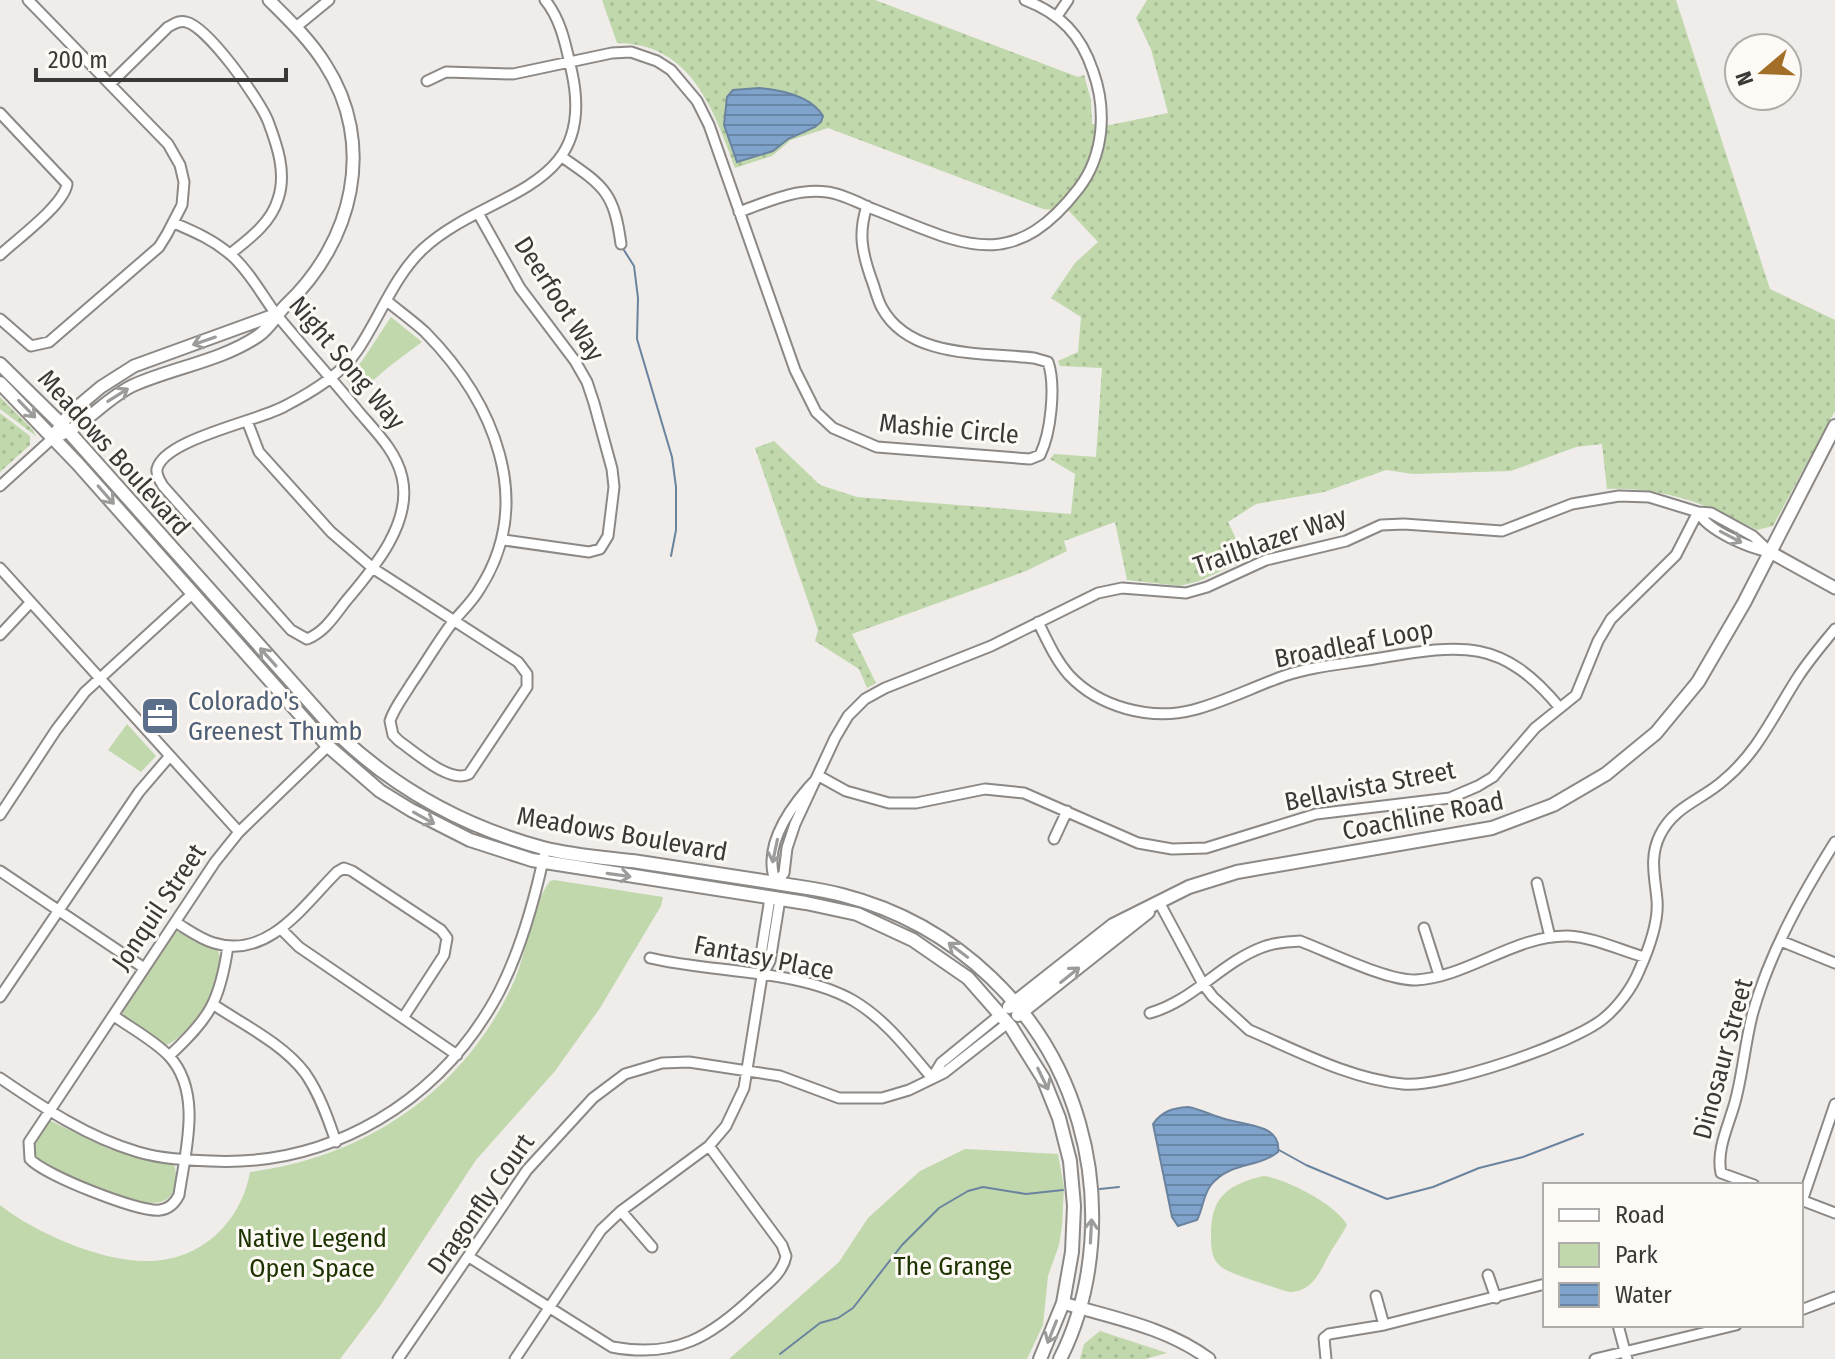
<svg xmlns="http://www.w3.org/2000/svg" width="1835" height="1359" font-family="'Fira Sans Condensed',sans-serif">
<defs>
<pattern id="grass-dots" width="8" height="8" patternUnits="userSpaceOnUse" patternTransform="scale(2)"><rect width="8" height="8" fill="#c0d8ab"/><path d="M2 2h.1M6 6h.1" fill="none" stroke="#a6ba94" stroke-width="1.8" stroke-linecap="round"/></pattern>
<pattern id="water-rules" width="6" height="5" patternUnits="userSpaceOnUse" patternTransform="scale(2)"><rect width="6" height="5" fill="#7fa3cb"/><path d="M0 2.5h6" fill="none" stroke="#6986a6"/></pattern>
</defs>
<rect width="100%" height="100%" fill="#efece9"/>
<path fill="url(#grass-dots)" d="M602,0h273l203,77 6,-2 7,25 1,24 18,1 58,-12 -17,-64 -15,-31 11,-18h529l94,289 65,31v91l-62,115 -16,4c-51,-26 -92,-43 -150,-41l-5,-45 -26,3 -65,24 -98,3 -27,-4 -62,22 -68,12 -28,18 18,38 -47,21 -19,5 -53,-6 -12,-58 -51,19 3,10 -41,20 -174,63 24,49 -9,5 -8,-19 -44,-28 3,-11 -63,-182 19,-7 46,44 37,12 214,17 4,-40 -25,-15 4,-5 42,3 6,-89 -42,-2 -2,-5 20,-9 3,-35 -30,-19 24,-35 23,-21 -29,-31 -26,-2 -215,-81 -37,12 -19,16 -37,12c-21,-58 -44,-125 -118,-125z
M0,397l33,33 3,6 -36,-27z
M0,413l30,23v9l-30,27z
M1100,1331l67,22 -22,6h-65l4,-15z"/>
<path fill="#c0d8ab" d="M391,317l31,25 -31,23 -35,30 -11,-17 17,-17z
M127,724l29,32 -15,16 -33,-22z
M554,880l109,17 -2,9 -61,102 -45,63 -79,89 -96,146 -40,53h-340v-154c35,28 102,57 148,56 52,0 93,-38 102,-89 117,-15 217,-83 265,-193 12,-28 18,-76 35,-98z
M176,931l41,18c16,28 -26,84 -50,96l-42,-27 -3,-7z
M49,1120l60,29 65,16c3,7 2,16 0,24 -10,39 -114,-15 -135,-27l-4,-5 -3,-13z
M965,1149l93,5 6,33 -2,39 -3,19 -11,31 -5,49 -16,34h-298l110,-97 29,-44 52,-47z
M1263,1176c22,2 74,29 84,49 -5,10 -12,19 -17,28 -10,18 -17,39 -41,39 -14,-5 -62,-18 -70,-27 -8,-7 -8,-20 -8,-30 0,-38 16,-50 52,-59z"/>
<path fill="url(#water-rules)" stroke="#6a839f" stroke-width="2" d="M759,88c22,2 52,8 64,28l-2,6 -6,5 -27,12 -15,12 -36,11 -13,-37 3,-28 6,-7z
M1188,1107c13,2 24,9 37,12 18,6 57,5 53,33 -20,16 -49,10 -67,33 -8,10 -8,24 -14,35l-19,6 -6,-9 -19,-93c9,-13 20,-16 35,-17z"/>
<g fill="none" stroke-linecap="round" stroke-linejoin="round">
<path stroke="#6a839f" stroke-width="2" d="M622,247l12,19 4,32 -1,41 35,118 4,30v43l-5,26
M1279,1150l27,15 81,34 46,-12 46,-19 44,-11 60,-23
M1100,1189l19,-2
M780,1354l40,-31 18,-5 15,-10 49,-63 37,-37 29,-17 15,-4 43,7 37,-4"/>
<g stroke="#8b8885" stroke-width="13">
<path id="minor" d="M1057,16l11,-16
M296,27l33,-27
M427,81l19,-9 67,2 99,-21 19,-1 26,9 14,9 26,31 12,24 86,245 21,42 17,16 44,19 153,12 10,-4c11,-22 16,-70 8,-93l-14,-4c-51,-6 -124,1 -152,-50 -5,-9 -7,-20 -11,-30 -9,-26 -13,-45 -4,-72
M110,84l58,-57c6,-3 11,-7 18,-5 22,5 73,77 82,99 9,24 19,52 10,78 -7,24 -29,40 -48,55
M0,113l67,71c-3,21 -50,55 -67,71
M562,157c42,29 52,35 59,87
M739,212c28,-10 57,-24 88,-20 16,2 32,11 46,17 86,33 137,69 206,-21 25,-33 28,-78 14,-117 -12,-36 -32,-57 -68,-71
M478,213l42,75 55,73 12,21 7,21 18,66 2,18 -6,49 -8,13 -11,3 -85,-12
M174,223c21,9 40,17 58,33 17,15 30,39 44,58 27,33 56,65 83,98 17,20 37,39 43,65 11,46 -29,92 -56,124 -11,14 -21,31 -39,38l-16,-9 -128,-144c-3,-5 -7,-11 -6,-17 7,-30 102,-48 128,-63 25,-13 56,-31 72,-55 22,-32 37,-75 66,-102 65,-60 175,-56 149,-176 -6,-26 -10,-52 -27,-73
M0,319l31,27 18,-4 110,-95 8,-13 15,-29 2,-23 -4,-17 -12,-21 -140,-144
M247,421l12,31 72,80 43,37 144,93 9,12v13l-58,87c-19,10 -54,-22 -70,-33l-6,-6 -3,-14c4,-13 14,-25 21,-37 14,-20 26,-41 41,-61 9,-11 20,-21 27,-33 58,-89 14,-189 -54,-258 -12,-11 -26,-21 -38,-31
M0,486l54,-49
M1698,512c10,19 51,36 72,40
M0,568l239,264
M1038,622c9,18 17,37 31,53 30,32 81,46 124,35 31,-8 60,-23 91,-34 29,-10 60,-12 90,-17 84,-14 126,-24 186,49
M0,635l30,-32
M819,776c-25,26 -59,68 -43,107l8,-10 3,-25 8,-24 40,-86 13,-22 17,-17 20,-11 106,-42 107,-53 24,-5 64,5 21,-6 59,-27 80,-19 35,-16 23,-1 98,7 70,-27 47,-8 30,1 49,15 13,1 42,23 17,16
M819,776l27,15 43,12h27l69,-14 39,4 114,50 34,6 34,-1 110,-34 134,-16 28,-12 15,-9 42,-49 41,-33 22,-54 13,-22 65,-64 22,-43
M0,815l56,-85 29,-38 107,-98
M1054,839l13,-28
M0,871l144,97
M1537,883l13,54
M1159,902l44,82 10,13 36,33c49,21 101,49 154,54 40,4 169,-40 200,-65 15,-12 29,-31 36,-48 9,-20 20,-49 18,-71 -2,-23 -8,-43 3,-65 14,-29 42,-35 64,-55 34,-28 50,-66 74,-103 11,-17 24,-32 37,-48
M175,922c12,7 25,17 39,21 54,17 90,-38 123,-71l7,-4 8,3 89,59 6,8 -3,17 -41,63
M1424,928l15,47
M282,930l17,17 158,108
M1781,941l54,22
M650,958c62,15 149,11 204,43 32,19 54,49 78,77
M762,976l-2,-15 10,-63
M0,997l139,-205 30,-35
M214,1005c30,20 69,39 91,68 14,20 23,45 31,69
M1150,1013c43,-12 72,-51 113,-66 12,-5 25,-5 37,-6 29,11 87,40 116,39 52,-3 99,-45 152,-44 25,1 52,14 76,21
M114,1016c17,12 41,25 55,40 34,37 16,96 10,139 -4,8 -10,14 -19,15 -20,3 -116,-35 -130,-51l-1,-17 186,-280 24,-30 89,-86
M169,1056c41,-38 51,-55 59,-110
M0,1078c44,30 87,59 138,74 24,7 48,8 72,9 122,6 230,-60 288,-167 22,-42 36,-92 46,-138
M932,1078l9,-15 60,-49
M1754,1185l-33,-12c-5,-24 8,-48 14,-71 8,-29 10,-60 18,-90 17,-60 49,-117 82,-170
M1801,1200l34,13
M1802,1201l33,-97
M621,1211l31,36
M469,1257l143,90c64,12 100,-11 143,-52 12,-11 28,-22 31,-39l-4,-11 -73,-99
M1488,1275l8,23
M1376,1296l8,29
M1801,1310l34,-13
M1618,1325l9,34
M398,1359l129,-189 66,-72 32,-24 37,-11 27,-1 91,14 59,22h43l27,-8 35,-17 64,-50
M515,1359l86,-129 20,-19 88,-65 17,-20 18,-38 18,-112 8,-15 10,-62
M1326,1359l-2,-21 5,-4 55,-9 161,-41
M1595,1359l141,-34"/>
</g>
<g stroke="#8b8885" stroke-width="15">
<path id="tertiary" d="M56,432l14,-19 31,-26 33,-21 143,-52
M54,437c30,-9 51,-39 80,-52 41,-18 87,-24 124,-49 12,-8 18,-21 28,-31 67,-63 91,-161 39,-241 -15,-24 -36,-44 -56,-64
M1770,552l65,36
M1063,1303c50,15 103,24 146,56"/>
</g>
<g stroke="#8b8885" stroke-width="16">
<path id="secondary" d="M0,364l69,68 270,303c59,56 126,92 204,113 31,8 65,10 96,14 46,7 92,14 137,21 22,4 44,6 66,12 113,29 205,115 237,228 22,76 17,165 -19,236
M0,383l78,81 250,282 52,45 31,19 59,30 62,20 274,43 51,11 56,26 55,38 43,49 32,51 16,40 11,43 4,45 -2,46 -9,51 -23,56
M1009,1007l104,-82 76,-38 48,-15 255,-44 61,-23 53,-31 50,-41 42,-51 46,-79 91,-177
M1018,1015l130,-103"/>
</g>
<use href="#minor" stroke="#fff" stroke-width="9"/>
<use href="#tertiary" stroke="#fff" stroke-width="11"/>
<use href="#secondary" stroke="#fff" stroke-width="12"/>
</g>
<defs><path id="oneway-shaft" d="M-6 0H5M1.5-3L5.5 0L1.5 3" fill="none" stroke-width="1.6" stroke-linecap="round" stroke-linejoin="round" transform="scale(2)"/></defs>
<g stroke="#9c9c9b">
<use href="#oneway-shaft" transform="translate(204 341) rotate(161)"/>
<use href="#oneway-shaft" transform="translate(118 395) rotate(-32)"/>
<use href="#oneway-shaft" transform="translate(27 409) rotate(46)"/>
<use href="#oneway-shaft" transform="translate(106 495) rotate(49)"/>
<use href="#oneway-shaft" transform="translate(1731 537) rotate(28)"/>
<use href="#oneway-shaft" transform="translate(268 657) rotate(-132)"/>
<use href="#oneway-shaft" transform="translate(424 818) rotate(29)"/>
<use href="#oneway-shaft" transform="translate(775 851) rotate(102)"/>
<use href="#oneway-shaft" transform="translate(619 875) rotate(8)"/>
<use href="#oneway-shaft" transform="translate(958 950) rotate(-143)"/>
<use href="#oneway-shaft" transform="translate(1070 975) rotate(-39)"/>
<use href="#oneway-shaft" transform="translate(1043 1079) rotate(64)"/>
<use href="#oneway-shaft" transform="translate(1091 1231) rotate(-87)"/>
<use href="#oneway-shaft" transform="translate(1052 1332) rotate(112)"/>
</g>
<defs>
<g id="office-square" transform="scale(2)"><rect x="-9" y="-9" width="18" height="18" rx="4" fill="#5c6f8a" stroke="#fdfaf6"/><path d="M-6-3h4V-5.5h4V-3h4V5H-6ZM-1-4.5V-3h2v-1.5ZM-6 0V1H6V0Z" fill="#fff"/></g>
</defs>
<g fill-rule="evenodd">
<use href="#office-square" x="160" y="716"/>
</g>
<g text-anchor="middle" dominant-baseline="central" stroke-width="6" stroke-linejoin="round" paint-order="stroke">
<g font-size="26" fill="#3a3937" stroke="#fdfaf6">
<text transform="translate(559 299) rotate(57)">Deerfoot Way</text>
<text transform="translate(347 363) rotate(50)">Night Song Way</text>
<text transform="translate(949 429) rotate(5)">Mashie Circle</text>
<text transform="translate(114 453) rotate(48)">Meadows Boulevard</text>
<text transform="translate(1270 541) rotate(-19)">Trailblazer Way</text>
<text transform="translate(1354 644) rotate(-11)">Broadleaf Loop</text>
<text transform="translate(1370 786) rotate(-11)">Bellavista Street</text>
<text transform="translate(1423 816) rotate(-11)">Coachline Road</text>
<text transform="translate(622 834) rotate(10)">Meadows Boulevard</text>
<text transform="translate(159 907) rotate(-56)">Jonquil Street</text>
<text transform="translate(764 958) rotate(11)">Fantasy Place</text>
<text transform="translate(1723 1059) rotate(-75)">Dinosaur Street</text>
<text transform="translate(481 1204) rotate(-55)">Dragonfly Court</text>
</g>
<g font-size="26" fill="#4e5e75" stroke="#fdfaf6" text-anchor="start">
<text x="188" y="701">Colorado's<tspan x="188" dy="30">Greenest Thumb</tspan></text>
</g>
<g font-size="26" fill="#1e3400" stroke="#fdfaf6">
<text x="312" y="1238">Native Legend<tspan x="312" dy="30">Open Space</tspan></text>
<text x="953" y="1266">The Grange</text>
</g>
</g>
<rect x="1543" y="1183" width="260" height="144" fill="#fdfaf6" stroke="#afadaa" stroke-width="2"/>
<rect x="1559" y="1209" width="40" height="12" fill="#ffffff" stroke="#afadaa" stroke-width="2"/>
<text x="1615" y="1223" font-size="24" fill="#3a3937">Road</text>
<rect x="1559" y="1243" width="40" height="24" fill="#c0d8ab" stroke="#afadaa" stroke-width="2"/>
<text x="1615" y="1263" font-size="24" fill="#3a3937">Park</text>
<rect x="1559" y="1283" width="40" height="24" fill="url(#water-rules)" stroke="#afadaa" stroke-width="2"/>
<text x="1615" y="1303" font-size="24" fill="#3a3937">Water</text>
<g transform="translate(1763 72) rotate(251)"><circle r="38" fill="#fdfaf6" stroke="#afadaa" stroke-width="2"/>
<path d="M0-6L14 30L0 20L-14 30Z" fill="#a36e27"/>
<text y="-12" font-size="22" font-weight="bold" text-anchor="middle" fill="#3a3937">N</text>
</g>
<path d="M36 68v12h250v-12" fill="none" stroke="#3a3937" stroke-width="4"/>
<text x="48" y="68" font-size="24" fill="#3a3937" stroke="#fdfaf6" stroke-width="6" paint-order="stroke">200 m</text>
</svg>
